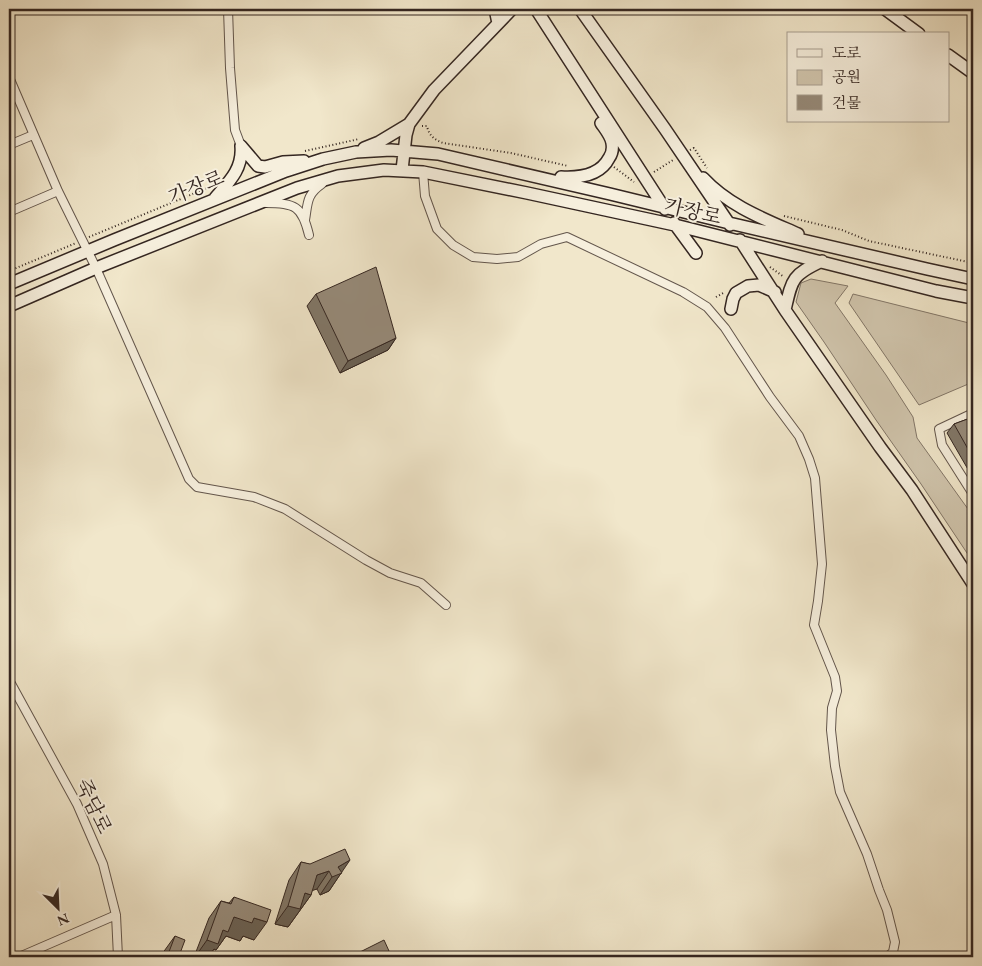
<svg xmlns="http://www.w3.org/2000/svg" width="982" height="966" font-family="'EB Garamond','Noto Serif KR',serif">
<rect width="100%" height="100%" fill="#f1e7cb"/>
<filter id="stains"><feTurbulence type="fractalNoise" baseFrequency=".004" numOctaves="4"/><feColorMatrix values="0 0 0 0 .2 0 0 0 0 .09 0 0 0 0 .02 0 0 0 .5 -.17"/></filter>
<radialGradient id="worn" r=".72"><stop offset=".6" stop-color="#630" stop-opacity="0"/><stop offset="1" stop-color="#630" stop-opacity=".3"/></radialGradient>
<path fill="#d1c6ae" stroke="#827668" d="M811,279l37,7 -13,17 51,72 27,42 4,21 56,78v46l-52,-78 -45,-64 -52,-78 -28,-40 5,-19z
M853,294l120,30v58l-54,23 -70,-102z"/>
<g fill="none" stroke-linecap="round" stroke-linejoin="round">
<g stroke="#63564c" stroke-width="10">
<path id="street" d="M228,9l2,59 5,62 6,16
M9,77l49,114 38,77 93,211 8,8 57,10 31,12 81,51 24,13 31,10 25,22
M9,145l24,-10
M423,172l2,24 12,33 16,16 20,12 24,2 21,-2 23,-13 26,-7 116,55 24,15 18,21 45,69 29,39 10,23 6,19 7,86 -4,37 -4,24 21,52 2,14 -5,17 -1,22 4,36 5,26 27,62 12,36 8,20 8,32 -2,10 -6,5
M266,203c29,0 36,3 43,32
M9,212l49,-21
M305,220c3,-17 1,-25 17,-36
M973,413l-34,16 3,16 31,49
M9,680l68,124 26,60 13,51 2,42
M19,957l97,-42"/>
</g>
<g stroke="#342621" stroke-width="14">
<path id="secondary" d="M495,9l3,14
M536,9l129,200
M580,9l85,120 65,96
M885,9l34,25
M948,55l25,18
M241,146l17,20 7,1 18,-5 21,-1
M364,148l15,-6 30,-18
M402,170l4,-35 3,-11 25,-34 78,-81
M561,177c18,1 39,-1 48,-19 3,-4 4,-9 3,-15 -1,-7 -7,-14 -11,-20
M703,178c26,28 61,41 95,56
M215,198c14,-16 28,-29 26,-52
M674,223l22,30
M740,240l45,70 95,137 32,43 61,94
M9,284l105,-44 172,-69 37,-12 33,-7 35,-2 47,4 172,40 119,29 198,46 46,10
M9,306l87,-38 201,-80 41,-12 46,-6 39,2 104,21 148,32 261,66 37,7
M731,309l2,-10 3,-6 12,-7 11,-1 16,7
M785,310c7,-31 7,-35 37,-49"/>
</g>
<path stroke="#342621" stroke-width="2" stroke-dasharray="1 2.5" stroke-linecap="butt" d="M422,126h5c2,10 8,14 16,17l68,10 57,13
M690,150l4,-2 13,20
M305,151l54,-12
M614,167l20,15
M654,172l19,-12
M784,216l58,14 27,11 104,22
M89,237l123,-51
M770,267l14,10
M9,271l67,-28
M716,297l9,-5"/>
<use href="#street" stroke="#f6efdd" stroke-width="8"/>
<use href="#secondary" stroke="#f6efdd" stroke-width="11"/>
</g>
<path fill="#817768" stroke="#342621" d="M316,294l80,44 -8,12 -48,23 -33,-67z
M973,417v61l-26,-45 7,-9z
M301,862l40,11 -12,18 -9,4 -3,-6 -5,1 -1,5 -23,32 -13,-3 14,-44z
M234,897l20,43 -11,-4 -3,5 -14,-5 -10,14 -2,-1 -6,8h-14l15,-39 12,-17 8,2z
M175,936l4,20 2,1h-20l1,-3z"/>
<path fill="#696155" stroke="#342621" d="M396,338l-8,12 -48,23 8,-12z
M350,860l-21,31 -9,4 12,-18 6,-10z
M329,871l-12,18 -12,4 6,2 -23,32 -13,-3 13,-18 29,-31z
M234,917l20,1 13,4 -13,18 -11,-4 -3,5 -14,-5 -10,14 -2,-1 -6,8h-13l12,-17 16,-10z
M389,951l-4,6h-7z"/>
<path fill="#968a79" stroke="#342621" d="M376,267l20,71 -48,23 -32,-67z
M973,417v41l-19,-34z
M345,849l5,11 -12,7 4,6 -10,4 -3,-6 -12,4 -6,20 -6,-2 -5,16 -12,-3 13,-44 9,2z
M234,897l37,13 -4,12 -13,-4 -2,5 -18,-6 -6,15 -5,-2 -5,14 -11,-4 14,-39 10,3z
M175,936l10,4 -6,16 2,1h-14z
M384,940l5,11 -11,6h-31l1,-3 4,2z"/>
<g text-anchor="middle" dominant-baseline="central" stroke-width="4" stroke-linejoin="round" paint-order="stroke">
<g font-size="20" fill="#342621" stroke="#f6efdd">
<text transform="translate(196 187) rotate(-22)">가장로</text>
<text transform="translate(693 211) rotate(13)">가장로</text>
<text transform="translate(94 806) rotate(65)">죽담로</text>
</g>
</g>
<rect width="982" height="966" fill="none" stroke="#f1e7cb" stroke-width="30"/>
<rect x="10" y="10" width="962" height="946" fill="none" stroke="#342621" stroke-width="2.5"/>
<rect x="15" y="15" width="952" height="936" fill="none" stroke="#342621"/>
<rect x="787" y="32" width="162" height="90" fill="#f6efdd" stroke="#a89f92"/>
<rect x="797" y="49" width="25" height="8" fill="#f6efdd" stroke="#a89f92"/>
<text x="832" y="58" font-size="15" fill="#342621">도로</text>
<rect x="797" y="70" width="25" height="15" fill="#d1c6ae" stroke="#a89f92"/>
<text x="832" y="82" font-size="15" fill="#342621">공원</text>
<rect x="797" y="95" width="25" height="15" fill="#968a79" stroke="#a89f92"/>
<text x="832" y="108" font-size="15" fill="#342621">건물</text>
<g transform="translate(58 908) rotate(156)" stroke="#f6efdd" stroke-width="4" paint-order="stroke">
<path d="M0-4L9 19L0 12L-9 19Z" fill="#342621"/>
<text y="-8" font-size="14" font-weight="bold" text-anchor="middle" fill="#342621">N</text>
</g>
<rect width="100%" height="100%" filter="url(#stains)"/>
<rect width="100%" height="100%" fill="url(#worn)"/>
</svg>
